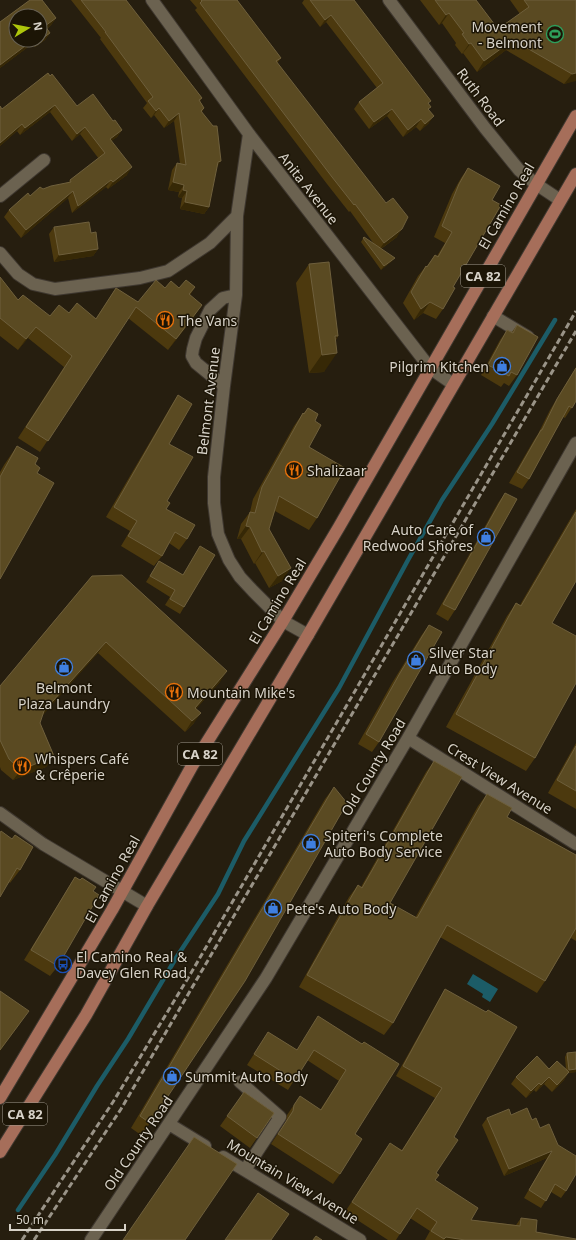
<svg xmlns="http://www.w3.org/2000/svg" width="576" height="1240" font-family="'Noto Sans',sans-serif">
<rect width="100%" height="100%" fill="#261e0f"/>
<path fill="#1c5c67" d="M473,974l25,15 -8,13 -8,-5 1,-3 -16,-10z"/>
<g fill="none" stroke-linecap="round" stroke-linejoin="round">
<path stroke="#1c5c67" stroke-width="4.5" d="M18,1210l37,-55 42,-69 31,-47 48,-81 42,-64 26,-53 95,-153 69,-128 34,-60 50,-76 63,-104"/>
<g stroke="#3f3830" stroke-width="14">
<path id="minor" d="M152,0l97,134 181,234 23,16
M389,0l96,128 34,42 17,14 24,16
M249,134l-12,82 -1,79 -12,91 -10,91v26l4,31 11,26 11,17 13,14 30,30 25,14
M0,196l44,-36
M0,253l18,21 15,10 22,5 85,-11 28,-7 42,-28 27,-27
M493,316l35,21
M224,386l-28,-23 -4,-7 1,-7 3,-11 14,-28 13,-12 13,-3
M408,738l168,106
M0,813l43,31 104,62
M240,1082l40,35 -35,53
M169,1124l36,22
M223,1157l137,83
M91,1240l175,-262 142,-240 168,-295"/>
</g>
<g stroke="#3f3830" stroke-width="14">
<path id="major" d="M0,1098l112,-188 80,-144 91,-145 56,-94 237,-411
M0,1152l86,-137 61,-109 161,-271 268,-461"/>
</g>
<use href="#minor" stroke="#6b6250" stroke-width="12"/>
<use href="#major" stroke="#a66e5a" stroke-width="12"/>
<path stroke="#9a9488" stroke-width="3" stroke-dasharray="6 3" stroke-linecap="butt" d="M22,1240l91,-138 78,-129 385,-662
M34,1240l87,-131 455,-778"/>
</g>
<path fill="#4c390e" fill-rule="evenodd" d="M30,0h12l14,18 -5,7 -4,4 3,4 -5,7 -10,7 -3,-3 -32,24v-46zM16,16h24v24h-24z
M71,0h55l76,98 -2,3 4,7 -2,4 14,56 -7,39 -5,7 -24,-5 2,-11 -4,-1 1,-5 -11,-2 4,-20 5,-7h3l-6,-42 -10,7 -10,-13 -3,3 -8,-10 4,-5 -47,-64 1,-1z
M190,0h47l44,58 -4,5 120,174 -16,12 11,12 -11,9 -20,-28 3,-5 10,7 -24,-33 -1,1 -22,-28 -132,-174 2,-2z
M304,0h50l75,104v19l-9,8 -4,-4 -13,10 -16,-21 -18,13 -15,-20 5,-7 18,-14 -51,-66 -6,5 -18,-24z
M420,0h56l22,29 22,-15 -10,-14h66v80l-12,4 -58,-34 -29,22 -14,-19 -1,1 -7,-9 1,-2 -14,-20 -3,2z
M48,73l29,33 36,15 9,9 -5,7 -6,4 16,34 -19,14 -2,-2 -34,26 -4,-15 -47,40 -17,-21 5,-7 21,-14 13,-7 26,-7 1,-2 29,-21 -19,-25 -8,7 -22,-29 -30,23 -3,-4 -17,15v-40l2,3z
M468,168l24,32 -39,87 -10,22 -7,10 -13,-6 -9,7 -11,-17 15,-27 8,-10h1l8,-11 2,1 8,-13 -11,-6 18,-43 9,-16z
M54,227l37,6 7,16 -5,7 -39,6 -5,-28z
M309,264l29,72 -2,4 -12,32 -15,1 -13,-90z
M0,277l18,23 32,16 19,-3 27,5 20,-30 22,14 27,-14 30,-1 -5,8 4,22 -26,33 -40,-32 -88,134 -22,-14 46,-71 -36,-29 -10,12 -18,-14z
M517,325v50l-8,11 -5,-3 -3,4 -20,-12 19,-35 7,-10 5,2z
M576,367v34l-11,17 -2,-1 -34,62 -7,10 -13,-6 25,-43 4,-6 12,-24z
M178,395l-9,49 -2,57 -1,8 21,30 -8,11 -10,-7 -7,13 -8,10 -33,-20 9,-15 -24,-14 65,-111z
M308,408l7,13 -6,26 8,71 -8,12 -34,-19 -6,18 13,52 -13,7 -14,-25 -1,1 -13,-25h-4l4,-15 9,-12 3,-13 41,-73 9,-13v1z
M17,446l18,18 2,9 -37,106v-107l4,-7z
M505,493l-50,117 -7,11 -12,-7 62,-111z
M576,509v72l-24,42 -17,135 -9,13 -80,-44 61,-111 9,-13 4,2z
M200,546l-16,61 -4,7 -15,-9 5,-8 -24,-15 13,-21 24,14 13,-22z
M92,576l128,106 -24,27 -2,14 -9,9 -87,-79 -56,62 -2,8 14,33 -8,11 -33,13 -12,-10 -1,-3v-81z
M429,625l-50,117 -7,10 -14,-8 34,-61 29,-47z
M576,743v66l-28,-16z
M434,761l-44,142 25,15 63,-112 9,-12 20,23 69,38v86l-5,-3 -26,43 -8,12 -97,-56 -47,86 -9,12 -85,-48 50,-90 9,-12 3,2 65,-115z
M334,787l-184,336 -9,12 -10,-7 194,-329z
M0,833l20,37 -10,13 -1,-1z
M75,877l18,14 -35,75 -8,10 -26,-16 44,-72z
M445,989l9,148 -18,36 -1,7 36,40 45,5 5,-7 15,14 40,8h-151l5,-9 -20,-13 -14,22h-8l-43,-28 45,-69 12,7 33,-52 -39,-22 43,-77z
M318,1016l44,28 -7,90 -15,40 -7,10 -62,-40 15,-23 1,-6 13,-19 20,14 19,-29 -32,-21 -19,30 -41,-25 21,-33 29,18z
M576,1052v20l-8,1 -4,7 -12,12 -8,-8 -8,8 -2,-2 -8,8 -15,-14 5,-7 33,-8 17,1 -1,-13 2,-4z
M244,1092l30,21 -24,35 -30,-22z
M511,1115l21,5 4,-2 30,73 -5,7 -10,-6 -10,16 -17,-10 23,-40 -43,18 -22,-51 5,-7z"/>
<path fill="#362806" d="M449,13l-7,10 -3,2 7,-10z
M331,15l-5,7 -6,5 5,-7z
M56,18l-5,7 -11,9 5,-8z
M50,33l-5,7 -10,7 5,-7z
M33,40h2l-3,4 -32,24v-3z
M513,40l-7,10 -29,22 7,-11z
M471,43l-8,10 -1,1 7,-10z
M576,73v8l-12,3 8,-10z
M55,105l-5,7 -30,23 5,-7z
M159,108l-5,7 -3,3 5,-7z
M392,109l-5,7 -18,13 5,-7z
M179,113l-5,8 -10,7 5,-7z
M434,116l-5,7 -9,8 5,-7z
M421,119l-5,8 -13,10 5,-7z
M22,124l-5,7 -17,15v-3z
M85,127l-5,7 -8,7 5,-7z
M122,130l-5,7 -12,9 5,-7z
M221,161l-5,8 2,-7z
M132,167l-5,8 -19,14 5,-7z
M111,180l-5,7 -34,26 6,-7z
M173,182l11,3 -5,7 -11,-2z
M183,190l4,1 -5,7 -4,-1z
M73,191l-5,7 -47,40 5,-8z
M185,202l24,5 -5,7 -24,-5z
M402,229l-5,8 -18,13 5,-7z
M98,249l-5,7 -39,6 5,-7z
M395,258l-3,3 -11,9 3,-4z
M430,302l-7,11 -9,7 7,-11z
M202,305l-8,12 -26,33 8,-11z
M36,327l-8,11 -10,12 8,-11z
M335,336h3l-13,18 12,-1 -13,19 -15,1z
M246,526l4,1 -9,12h-4z
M264,551l-9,12 -1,1 8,-12z
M291,568l-9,13 -13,7 9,-12z
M106,642l-8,11 -61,69 7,-11z
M227,671l-7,11 -32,36 7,-10z
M201,713l-7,10 -9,9 7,-11z
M54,756l-8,11 -33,13 8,-10z
M29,1011l-10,14 -19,26v-1z
M576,1069v3l-8,1 -4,7 -12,12 17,-22z
M549,1077l-5,7 -8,8 5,-7z
M539,1083l-5,7 -8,8 5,-7z
M552,1151l-5,7 -43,18 5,-7z
M446,1237l19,3h-21z"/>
<path fill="#5a4a22" stroke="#6e5f3c" d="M30,0h12l14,18 -11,8 5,7 -10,7v-24h-24v24h17l-33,25v-43z
M81,0h45l76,98 -3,2 5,8 -3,3 12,15h4l4,35 -3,1 -9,45 -24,-5 2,-11 -4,-1 1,-5 -11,-3 4,-19 9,2 -7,-52 -10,8 -10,-13 -3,3 -8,-10 5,-4 -48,-65h1z
M201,0h36l44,58 -5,3 110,142 7,-5 15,19 -6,12 -18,14 -29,-39 -1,1 -22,-28 -132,-174 2,-2z
M310,0h44l77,101 -3,2 3,4 -3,2 6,7 -9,8 -4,-5 -13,11 -16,-21 -18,13 -15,-20 24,-19 -52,-68 -6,5z
M435,0h41l22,29 31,-22 -5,-7h52v73l-4,1 -59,-34 -29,21 -13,-18 -2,1 -7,-10 2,-1 -15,-20 -3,2z
M48,73l2,3 2,-2 25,32 16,-12 20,27 2,-1 7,10 -12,9 22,28 -19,15 -2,-2 -33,26 -5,-15 -47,39 -17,-20 19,-17 2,3 10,-9 3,2 8,-3 20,-4 -1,-2 35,-27 -20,-26 -8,7 -22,-29 -30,23 -3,-4 -22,19v-37l2,3z
M468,168l32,18 -8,14 9,5 -48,82 2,1 -12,21 -13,-7 -9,7 -10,-17 15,-26 1,1 8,-12 3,2 14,-25 -10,-6 17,-42z
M89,222l2,11 5,-1 2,17 -39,6 -5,-28z
M364,237l31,21 -11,8 -21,-28z
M329,262l9,74h-3l2,17 -15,2 -13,-91z
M0,277l18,23 5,-5 27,21 9,-11 10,8 8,-10 19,16 20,-31 22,14 18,-22 9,8 6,-7 8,7 7,-8 9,7 -6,7 13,11 -26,34 -40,-32 -88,134 -22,-14 46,-71 -36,-29 -10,12 -26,-21z
M517,325l21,12 -21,38 -6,-3 -2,4 -21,-11 19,-35 6,3z
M576,368v33l-4,7 -3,-2 -40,73 -12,-7 24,-42h1l15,-31z
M178,395l14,9 -23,40 24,13 -26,44 3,2 -4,6 29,16 -8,14 -12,-7 -13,24 -34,-20 9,-15 -23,-14z
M308,408l10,6 -3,7 6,4 -12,22 36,21 -28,50 -38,-22 -10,33 22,39 -13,8 -14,-25 -2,1 -12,-25 -4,-1 4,-14 5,1 7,-26 41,-74 1,1z
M17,446l21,12 -3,6 5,4 -3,5 17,10 -54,96v-102z
M505,493l12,6 -62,111 -12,-6z
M576,512v69l-24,42 24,13v47l-41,75 -79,-44 60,-111 5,3z
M200,546l15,9 -31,52 -14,-8 5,-9 -25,-14 9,-15 24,14z
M122,575l105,96 -32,37 6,5 -9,8 -86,-79 -62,69 -4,12 14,33 -33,14 -12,-11 -9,-19v-54l92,-110z
M429,625l13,7 -63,110 -13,-8 34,-61z
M576,746v45l-19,-11z
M434,761l28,16 -72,126 27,15 70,-124 25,14 -5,9 69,38v73l-31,53 -98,-56 -54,98 -86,-48 51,-90 4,3z
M334,787l13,16 -102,178 -95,142 -10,-7z
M1,831l11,8 3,-4 18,12 -13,23 -3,-2 -17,29v-64z
M75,877l5,3 2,-2 14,9 -3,4 6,4 -41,71 -27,-16z
M445,989l41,23 2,-2 29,17 -63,110 4,3 -22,33 3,2 -4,5 43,28 -7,12 49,6 1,-8 16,2 -1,12 40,7v1h-111l-19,-3 -2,2 -13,-8 6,-9 -20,-14 -17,26 -48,-32 38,-59 12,8 40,-63 -39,-22z
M0,991l29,20 -29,39z
M318,1016l44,28 2,-2 35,22 -44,70 7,5 -22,35 -62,-40 15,-23 1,-6 6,-9 21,14 25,-40 -32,-20 -19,30 -41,-26 14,-22 29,18z
M576,1052v17l-7,1 -2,-17z
M537,1056l12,13 8,-8 12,11 -12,13 -8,-8 -8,8 -2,-2 -8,8 -15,-14z
M244,1092l30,21 -17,25 -30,-22z
M527,1108l5,12 4,-2 4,10 9,-4 9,21 18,11v18l-10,17 -11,-7 -9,17 -17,-11 23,-39 -43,18 -22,-51 22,-9 2,6z
M194,1137l43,27 -52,76h-62z
M258,1193l31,21 -18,26h-46z
M316,1236l6,4h-9z"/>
<defs>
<g id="stadium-ring" transform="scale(0.9)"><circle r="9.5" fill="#1c1506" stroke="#2e9e5b" stroke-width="1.5"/><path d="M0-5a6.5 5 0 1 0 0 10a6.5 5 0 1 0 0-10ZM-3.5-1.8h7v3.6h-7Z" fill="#2e9e5b"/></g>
<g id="restaurant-ring" transform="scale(0.9)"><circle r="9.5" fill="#1c1506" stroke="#e8710a" stroke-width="1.5"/><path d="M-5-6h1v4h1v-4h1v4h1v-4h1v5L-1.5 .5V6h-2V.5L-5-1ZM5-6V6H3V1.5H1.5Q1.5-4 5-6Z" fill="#e8710a"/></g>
<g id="shop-ring" transform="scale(0.9)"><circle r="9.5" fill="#1c1506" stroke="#3f7fe0" stroke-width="1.5"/><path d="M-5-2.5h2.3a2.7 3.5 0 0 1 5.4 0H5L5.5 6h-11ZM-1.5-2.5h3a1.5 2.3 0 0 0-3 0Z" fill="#3f7fe0"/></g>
<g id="bus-ring" transform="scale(0.9)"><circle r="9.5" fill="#1c1506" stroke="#1a4fb4" stroke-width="1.5"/><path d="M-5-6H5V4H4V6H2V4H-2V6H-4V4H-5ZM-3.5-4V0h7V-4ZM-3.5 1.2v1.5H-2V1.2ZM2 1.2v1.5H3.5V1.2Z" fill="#1a4fb4"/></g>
</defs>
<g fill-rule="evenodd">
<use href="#stadium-ring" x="555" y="34"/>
<use href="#restaurant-ring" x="165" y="320"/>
<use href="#shop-ring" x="502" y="366"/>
<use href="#restaurant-ring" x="294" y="470"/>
<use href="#shop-ring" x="486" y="537"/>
<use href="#shop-ring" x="416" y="660"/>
<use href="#shop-ring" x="64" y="667"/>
<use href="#restaurant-ring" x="174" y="692"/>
<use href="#restaurant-ring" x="22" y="766"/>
<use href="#shop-ring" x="311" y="843"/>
<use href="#shop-ring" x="273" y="908"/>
<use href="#bus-ring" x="63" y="964"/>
<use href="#shop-ring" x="172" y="1076"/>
</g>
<g text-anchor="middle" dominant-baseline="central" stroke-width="3" stroke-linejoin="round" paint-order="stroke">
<g fill="#1c1506" stroke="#9f998e" stroke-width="1">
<rect x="461" y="265" width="44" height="22" rx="3"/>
<rect x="178" y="743" width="44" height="22" rx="3"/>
<rect x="3" y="1103" width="44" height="22" rx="3"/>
</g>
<g font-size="13" font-weight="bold" fill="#d7d2c8">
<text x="483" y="276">CA 82</text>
<text x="200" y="754">CA 82</text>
<text x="25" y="1114">CA 82</text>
</g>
<g font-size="14" fill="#d7d2c8" stroke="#1c1506" text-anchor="start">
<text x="542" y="26" text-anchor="end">Movement<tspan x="542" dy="16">- Belmont</tspan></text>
<text x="178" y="320">The Vans</text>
<text x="489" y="366" text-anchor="end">Pilgrim Kitchen</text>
<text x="307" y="470">Shalizaar</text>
<text x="473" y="529" text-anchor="end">Auto Care of<tspan x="473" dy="16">Redwood Shores</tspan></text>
<text x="429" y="652">Silver Star<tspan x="429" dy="16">Auto Body</tspan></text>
<text x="64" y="687" text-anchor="middle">Belmont<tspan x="64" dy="16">Plaza Laundry</tspan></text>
<text x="187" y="692">Mountain Mike's</text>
<text x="35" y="758">Whispers Café<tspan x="35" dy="16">&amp; Crêperie</tspan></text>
<text x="324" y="835">Spiteri's Complete<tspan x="324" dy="16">Auto Body Service</tspan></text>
<text x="286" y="908">Pete's Auto Body</text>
<text x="76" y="956">El Camino Real &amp;<tspan x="76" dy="16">Davey Glen Road</tspan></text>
<text x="185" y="1076">Summit Auto Body</text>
</g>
<g font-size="14" fill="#d7d2c8" stroke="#1c1506">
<text transform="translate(481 97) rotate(53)">Ruth Road</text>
<text transform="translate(309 188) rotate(52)">Anita Avenue</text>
<text transform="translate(506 206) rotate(-60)">El Camino Real</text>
<text transform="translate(208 401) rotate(-83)">Belmont Avenue</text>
<text transform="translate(277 601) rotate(-59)">El Camino Real</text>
<text transform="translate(373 767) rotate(-59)">Old County Road</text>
<text transform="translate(500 778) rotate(32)">Crest View Avenue</text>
<text transform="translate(112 879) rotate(-61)">El Camino Real</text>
<text transform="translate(138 1143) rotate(-56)">Old County Road</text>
<text transform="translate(293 1181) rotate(31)">Mountain View Avenue</text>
</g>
</g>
<g transform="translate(28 28) rotate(80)"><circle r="19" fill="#1c1506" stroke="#676154"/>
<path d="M0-3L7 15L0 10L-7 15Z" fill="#aec60b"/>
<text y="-6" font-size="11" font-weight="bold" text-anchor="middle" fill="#d7d2c8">N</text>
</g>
<path d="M10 1224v6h115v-6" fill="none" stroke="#d7d2c8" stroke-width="2"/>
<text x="16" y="1224" font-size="12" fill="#d7d2c8" stroke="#1c1506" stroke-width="3" paint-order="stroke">50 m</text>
</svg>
